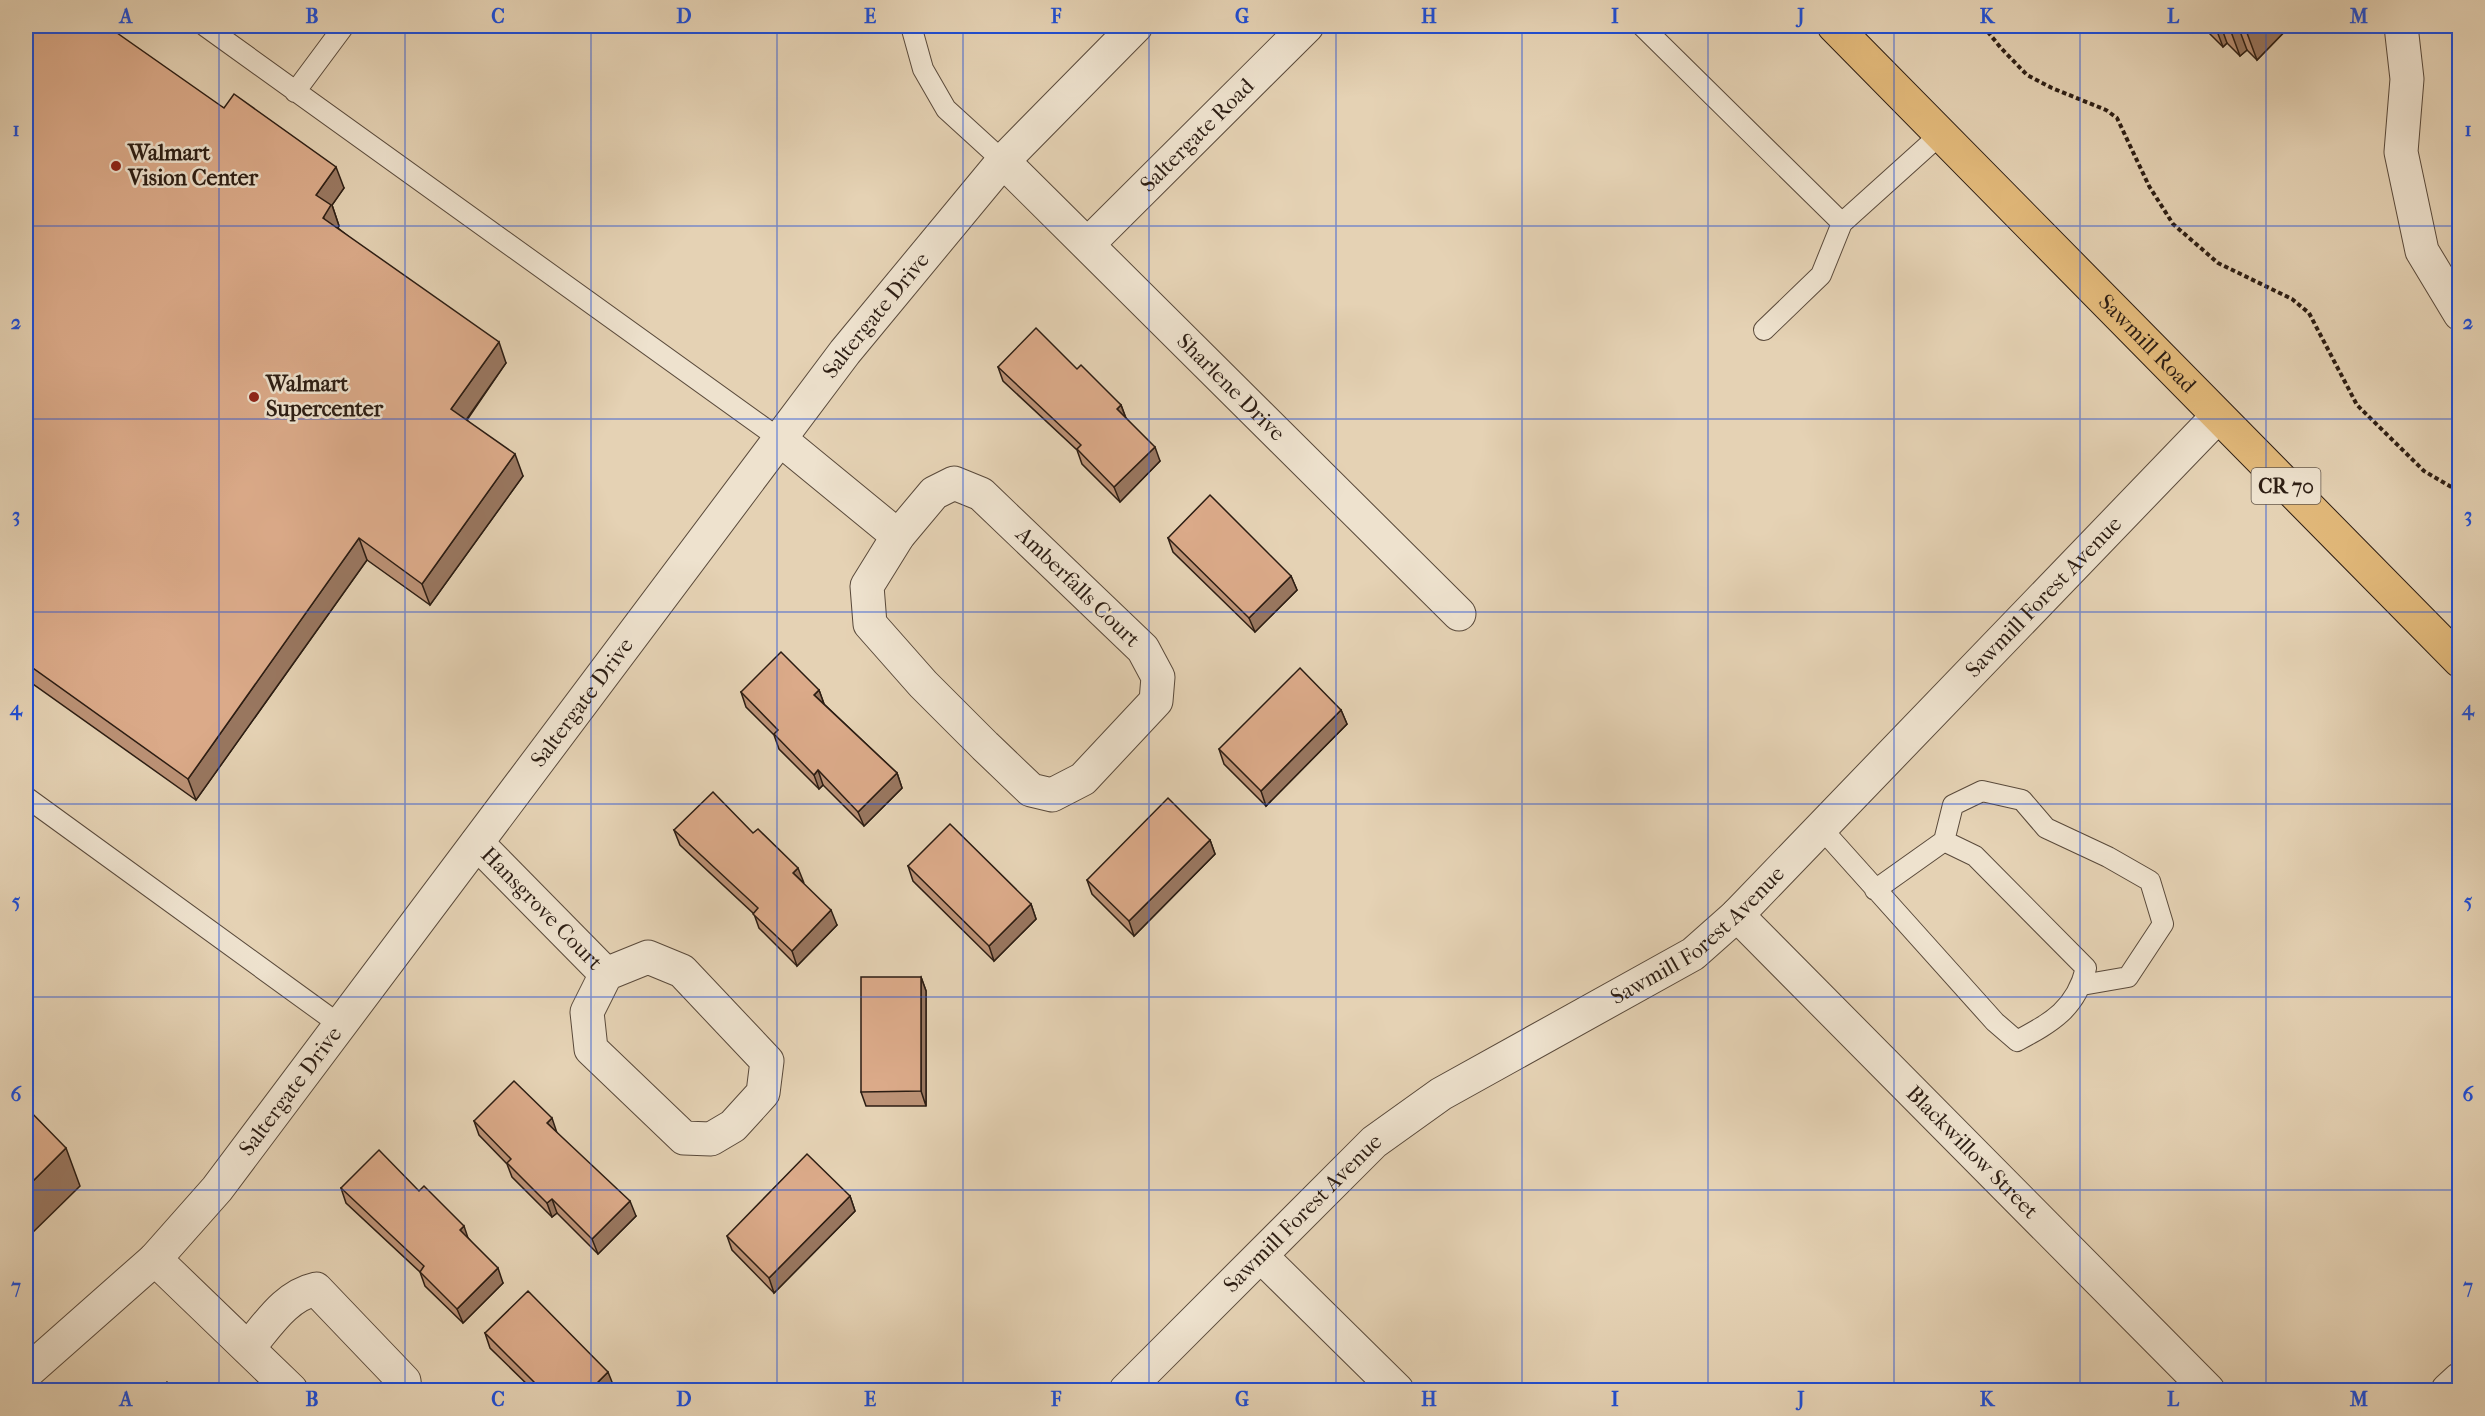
<svg xmlns="http://www.w3.org/2000/svg" width="2485" height="1416" font-family="'IM FELL French Canon',serif">
<rect width="100%" height="100%" fill="#e5d2b4"/>
<filter id="stains"><feTurbulence type="fractalNoise" baseFrequency=".00333" numOctaves="4"/><feColorMatrix values="0 0 0 0 .2 0 0 0 0 .09 0 0 0 0 .02 0 0 0 .5 -.17"/></filter>
<radialGradient id="worn" r=".72"><stop offset=".6" stop-color="#630" stop-opacity="0"/><stop offset="1" stop-color="#630" stop-opacity=".3"/></radialGradient>
<g fill="none" stroke-linecap="round" stroke-linejoin="round">
<g stroke="#5a4a3b" stroke-width="22">
<path id="service" d="M205,26l576,414
M911,26l12,43 23,40 57,52
M1642,26l200,197 100,-90
M295,92l49,-66
M1764,330l57,-55 21,-52
M26,797l314,228
M1821,828l174,194 22,19c35,-19 59,-32 69,-73l-111,-112 -31,-15 -69,49
M1944,841l9,-36 29,-14 40,9 24,28 62,29 42,24 13,43 -35,53 -46,8"/>
</g>
<g stroke="#5a4a3b" stroke-width="35">
<g id="minor">
<path d="M2401,26l6,53 -6,73 21,99 38,63"/>
<path id="s1" d="M1003,161l456,453"/>
<path id="s2" d="M1088,244l219,-218"/>
<path d="M781,440l117,96"/>
<path d="M954,483l27,11 162,155 15,28 -2,24 -73,78 -31,16 -21,-5 -46,-44 -62,-62 -53,-60 -3,-38 31,-50 36,-43z"/>
<path id="s3" d="M477,843l129,131"/>
<path id="s4" d="M1737,915l471,475"/>
<path d="M648,957l34,14 85,90 -4,32 -30,33 -22,13 -27,-1 -93,-89 -4,-37 19,-38z"/>
<path d="M1262,1257l135,133"/>
<path d="M155,1259l136,131"/>
<path d="M248,1348c20,-23 37,-52 68,-59l88,92 1,9"/>
<path id="s5" d="M26,1373l129,-114 62,-70 628,-837 158,-191 133,-135"/>
<path id="s6" d="M1126,1390l248,-248 67,-48 252,-140 44,-39 480,-498"/>
<path d="M2448,1390l12,-11"/>
</g>
</g>
<g stroke="#2c1d13" stroke-width="35">
<g id="primary">
<path id="s7" d="M1834,26l626,635"/>
</g>
</g>
<path stroke="#2c1d13" stroke-width="4" stroke-dasharray="4.5 3" stroke-linecap="butt" d="M1983,26l18,22 26,27 25,13 54,22 11,8 32,68 24,38 45,39 74,36 17,14 48,92 67,66 36,21"/>
<use href="#service" stroke="#eee2ce" stroke-width="20"/>
<use href="#minor" stroke="#eee2ce" stroke-width="33"/>
<use href="#primary" stroke="#e2b97a" stroke-width="33"/>
</g>
<path fill="#bc9276" stroke="#2c1d13" stroke-width="1.5" d="M26,26l198,82 120,80 -12,17 7,21 -1,2 168,135 -39,57 56,56 -93,129 -63,-45 -171,240 -170,-121z
M2202,26h88l-33,34 -10,-10 -7,6 -13,-13 -4,4z
M998,367l79,2 44,36 5,13 34,43 -40,41 -38,-38 -5,-14 -74,-69z
M1168,538l123,38 6,14 -42,42 -82,-80z
M819,690l5,14 73,69 5,15 -38,38 -41,-41 -4,4 -40,-40 -5,-14 -28,-28 -5,-15z
M1341,710l6,14 -81,82 -42,-42 -5,-15z
M674,830l129,53 34,42 -40,41 -38,-38 -5,-14 -74,-69z
M1210,840l5,14 -81,82 -42,-42 -5,-14z
M908,866l123,38 5,15 -42,42 -81,-80z
M921,977l5,14v115h-60l-5,-14z
M474,1121l83,12 79,83 -38,38 -41,-41 -5,4 -40,-40 -5,-13 -28,-29z
M341,1188l78,3 50,48 34,44 -40,40 -38,-37 -5,-14 -74,-69z
M850,1196l5,15 -81,82 -42,-43 -5,-14z
M485,1333l129,54 -4,3h-77l-43,-42z"/>
<path fill="#997760" stroke="#2c1d13" stroke-width="1.5" d="M2215,26h6l6,17 -4,4z
M2234,26h4l9,24 -7,6 -10,-27z
M2254,26h36l-33,34 -10,-27z
M336,167l8,21 -12,17 7,21 -8,13 -15,-44z
M499,342l7,21 -47,67 -8,-21z
M1121,405l5,14 -9,-10z
M1155,447l5,14 -40,41 -6,-15z
M515,454l8,22 -93,129 -8,-21z
M359,538l8,22 -171,240 -8,-21z
M1291,576l6,14 -42,42 -6,-14z
M819,690l5,14 -10,-9z
M1341,710l6,14 -81,82 -5,-15z
M818,770l5,15 -4,4 -5,-14z
M897,773l5,15 -38,38 -6,-14z
M1210,840l5,14 -81,82 -5,-15z
M798,868l6,15 -11,-10z
M1031,904l5,15 -42,42 -5,-15z
M831,910l6,15 -40,41 -5,-15z
M921,977l5,14v115l-5,-15z
M552,1118l5,15 -10,-10z
M66,1148l14,38 -54,53v-51z
M850,1196l5,15 -81,82 -5,-15z
M552,1199l5,14 -5,4 -5,-14z
M630,1201l6,15 -38,38 -6,-15z
M464,1226l5,15 -9,-11z
M498,1268l5,15 -40,40 -6,-14z
M608,1372l6,15 -4,3h-20z"/>
<path fill="#dbaa89" stroke="#2c1d13" stroke-width="1.5" d="M26,26h81l117,82 10,-14 102,73 -20,28 15,10 -8,13 176,124 -48,67 64,45 -93,130 -63,-46 -171,241 -162,-116z
M2227,26h7l-4,3z
M2239,26h15l-7,7z
M1036,328l41,41 4,-4 40,40 -4,4 38,38 -41,40 -37,-38 4,-4 -83,-78z
M1210,495l81,81 -42,42 -81,-80z
M781,652l38,38 -5,5 83,78 -39,39 -40,-42 -4,5 -40,-41 4,-4 -37,-38z
M1300,668l41,42 -80,81 -42,-42z
M713,792l40,41 5,-4 40,39 -5,5 38,37 -39,41 -39,-37 5,-6 -84,-78z
M1168,798l42,42 -81,81 -42,-41z
M950,824l81,80 -42,42 -81,-80z
M861,977h60v114l-60,1z
M514,1081l38,37 -5,5 83,78 -38,38 -40,-40 -5,4 -40,-40 4,-4 -37,-38z
M26,1107l40,41 -40,40z
M379,1150l40,41 5,-5 40,40 -4,4 38,38 -41,41 -37,-37 4,-6 -83,-78z
M807,1154l43,42 -81,82 -42,-42z
M528,1291l80,81 -18,18h-48l-57,-57z
M167,1382l10,8h-19z"/>
<path fill="none" stroke="#1d4ed8" stroke-width="1.5" stroke-opacity="0.55" d="M219,26v1364M405,26v1364M591,26v1364M777,26v1364M963,26v1364M1149,26v1364M1336,26v1364M1522,26v1364M1708,26v1364M1894,26v1364M2080,26v1364M2266,26v1364M26,226h2434M26,419h2434M26,612h2434M26,804h2434M26,997h2434M26,1190h2434"/>
<g fill="#8f2418" stroke="#eee2ce" stroke-width="2">
<circle cx="116" cy="166" r="6"/>
<circle cx="254" cy="397" r="6"/>
</g>
<g text-anchor="middle" dominant-baseline="central" stroke-width="5" stroke-linejoin="round" paint-order="stroke">
<rect fill="#eee2ce" stroke="#66584b" stroke-width="1.5" x="2251.5" y="468" width="69" height="36" rx="4.5"/>
<g font-size="21" font-weight="bold" fill="#2c1d13">
<text x="2286" y="486">CR 70</text>
</g>
<g font-size="22" fill="#2c1d13" stroke="#eee2ce">
<text stroke="none"><textPath href="#s2" startOffset="154">Saltergate Road</textPath></text>
<text stroke="none"><textPath href="#s5" startOffset="1360">Saltergate Drive</textPath></text>
<text stroke="none"><textPath href="#s7" startOffset="446">Sawmill Road</textPath></text>
<text stroke="none"><textPath href="#s1" startOffset="321">Sharlene Drive</textPath></text>
<text transform="translate(1078 587) rotate(44)">Amberfalls Court</text>
<text stroke="none"><textPath href="#s6" startOffset="1222">Sawmill Forest Avenue</textPath></text>
<text stroke="none"><textPath href="#s5" startOffset="874">Saltergate Drive</textPath></text>
<text stroke="none"><textPath href="#s3" startOffset="92">Hansgrove Court</textPath></text>
<text stroke="none"><textPath href="#s6" startOffset="736">Sawmill Forest Avenue</textPath></text>
<text stroke="none"><textPath href="#s5" startOffset="388">Saltergate Drive</textPath></text>
<text stroke="none"><textPath href="#s4" startOffset="334">Blackwillow Street</textPath></text>
<text stroke="none"><textPath href="#s6" startOffset="250">Sawmill Forest Avenue</textPath></text>
</g>
<g font-size="22" font-weight="bold" fill="#2c1d13" stroke="#eee2ce" text-anchor="start">
<text x="128" y="153">Walmart<tspan x="128" dy="25">Vision Center</tspan></text>
<text x="266" y="384">Walmart<tspan x="266" dy="25">Supercenter</tspan></text>
</g>
</g>
<rect width="2485" height="1416" fill="none" stroke="#e5d2b4" stroke-width="66"/>
<rect x="33" y="33" width="2419" height="1350" fill="none" stroke="#1d4ed8" stroke-width="2"/>
<g font-size="20" text-anchor="middle" font-weight="bold" fill="#1d4ed8">
<text x="126" y="23">A</text>
<text x="312" y="23">B</text>
<text x="498" y="23">C</text>
<text x="684" y="23">D</text>
<text x="870" y="23">E</text>
<text x="1056" y="23">F</text>
<text x="1242" y="23">G</text>
<text x="1429" y="23">H</text>
<text x="1615" y="23">I</text>
<text x="1801" y="23">J</text>
<text x="1987" y="23">K</text>
<text x="2173" y="23">L</text>
<text x="2359" y="23">M</text>
<text x="16" y="136">1</text>
<text x="2468" y="136">1</text>
<text x="16" y="329">2</text>
<text x="2468" y="329">2</text>
<text x="16" y="522">3</text>
<text x="2468" y="522">3</text>
<text x="16" y="715">4</text>
<text x="2468" y="715">4</text>
<text x="16" y="908">5</text>
<text x="2468" y="908">5</text>
<text x="16" y="1101">6</text>
<text x="2468" y="1101">6</text>
<text x="16" y="1293">7</text>
<text x="2468" y="1293">7</text>
<text x="126" y="1406">A</text>
<text x="312" y="1406">B</text>
<text x="498" y="1406">C</text>
<text x="684" y="1406">D</text>
<text x="870" y="1406">E</text>
<text x="1056" y="1406">F</text>
<text x="1242" y="1406">G</text>
<text x="1429" y="1406">H</text>
<text x="1615" y="1406">I</text>
<text x="1801" y="1406">J</text>
<text x="1987" y="1406">K</text>
<text x="2173" y="1406">L</text>
<text x="2359" y="1406">M</text>
</g>
<rect width="100%" height="100%" filter="url(#stains)"/>
<rect width="100%" height="100%" fill="url(#worn)"/>
</svg>
